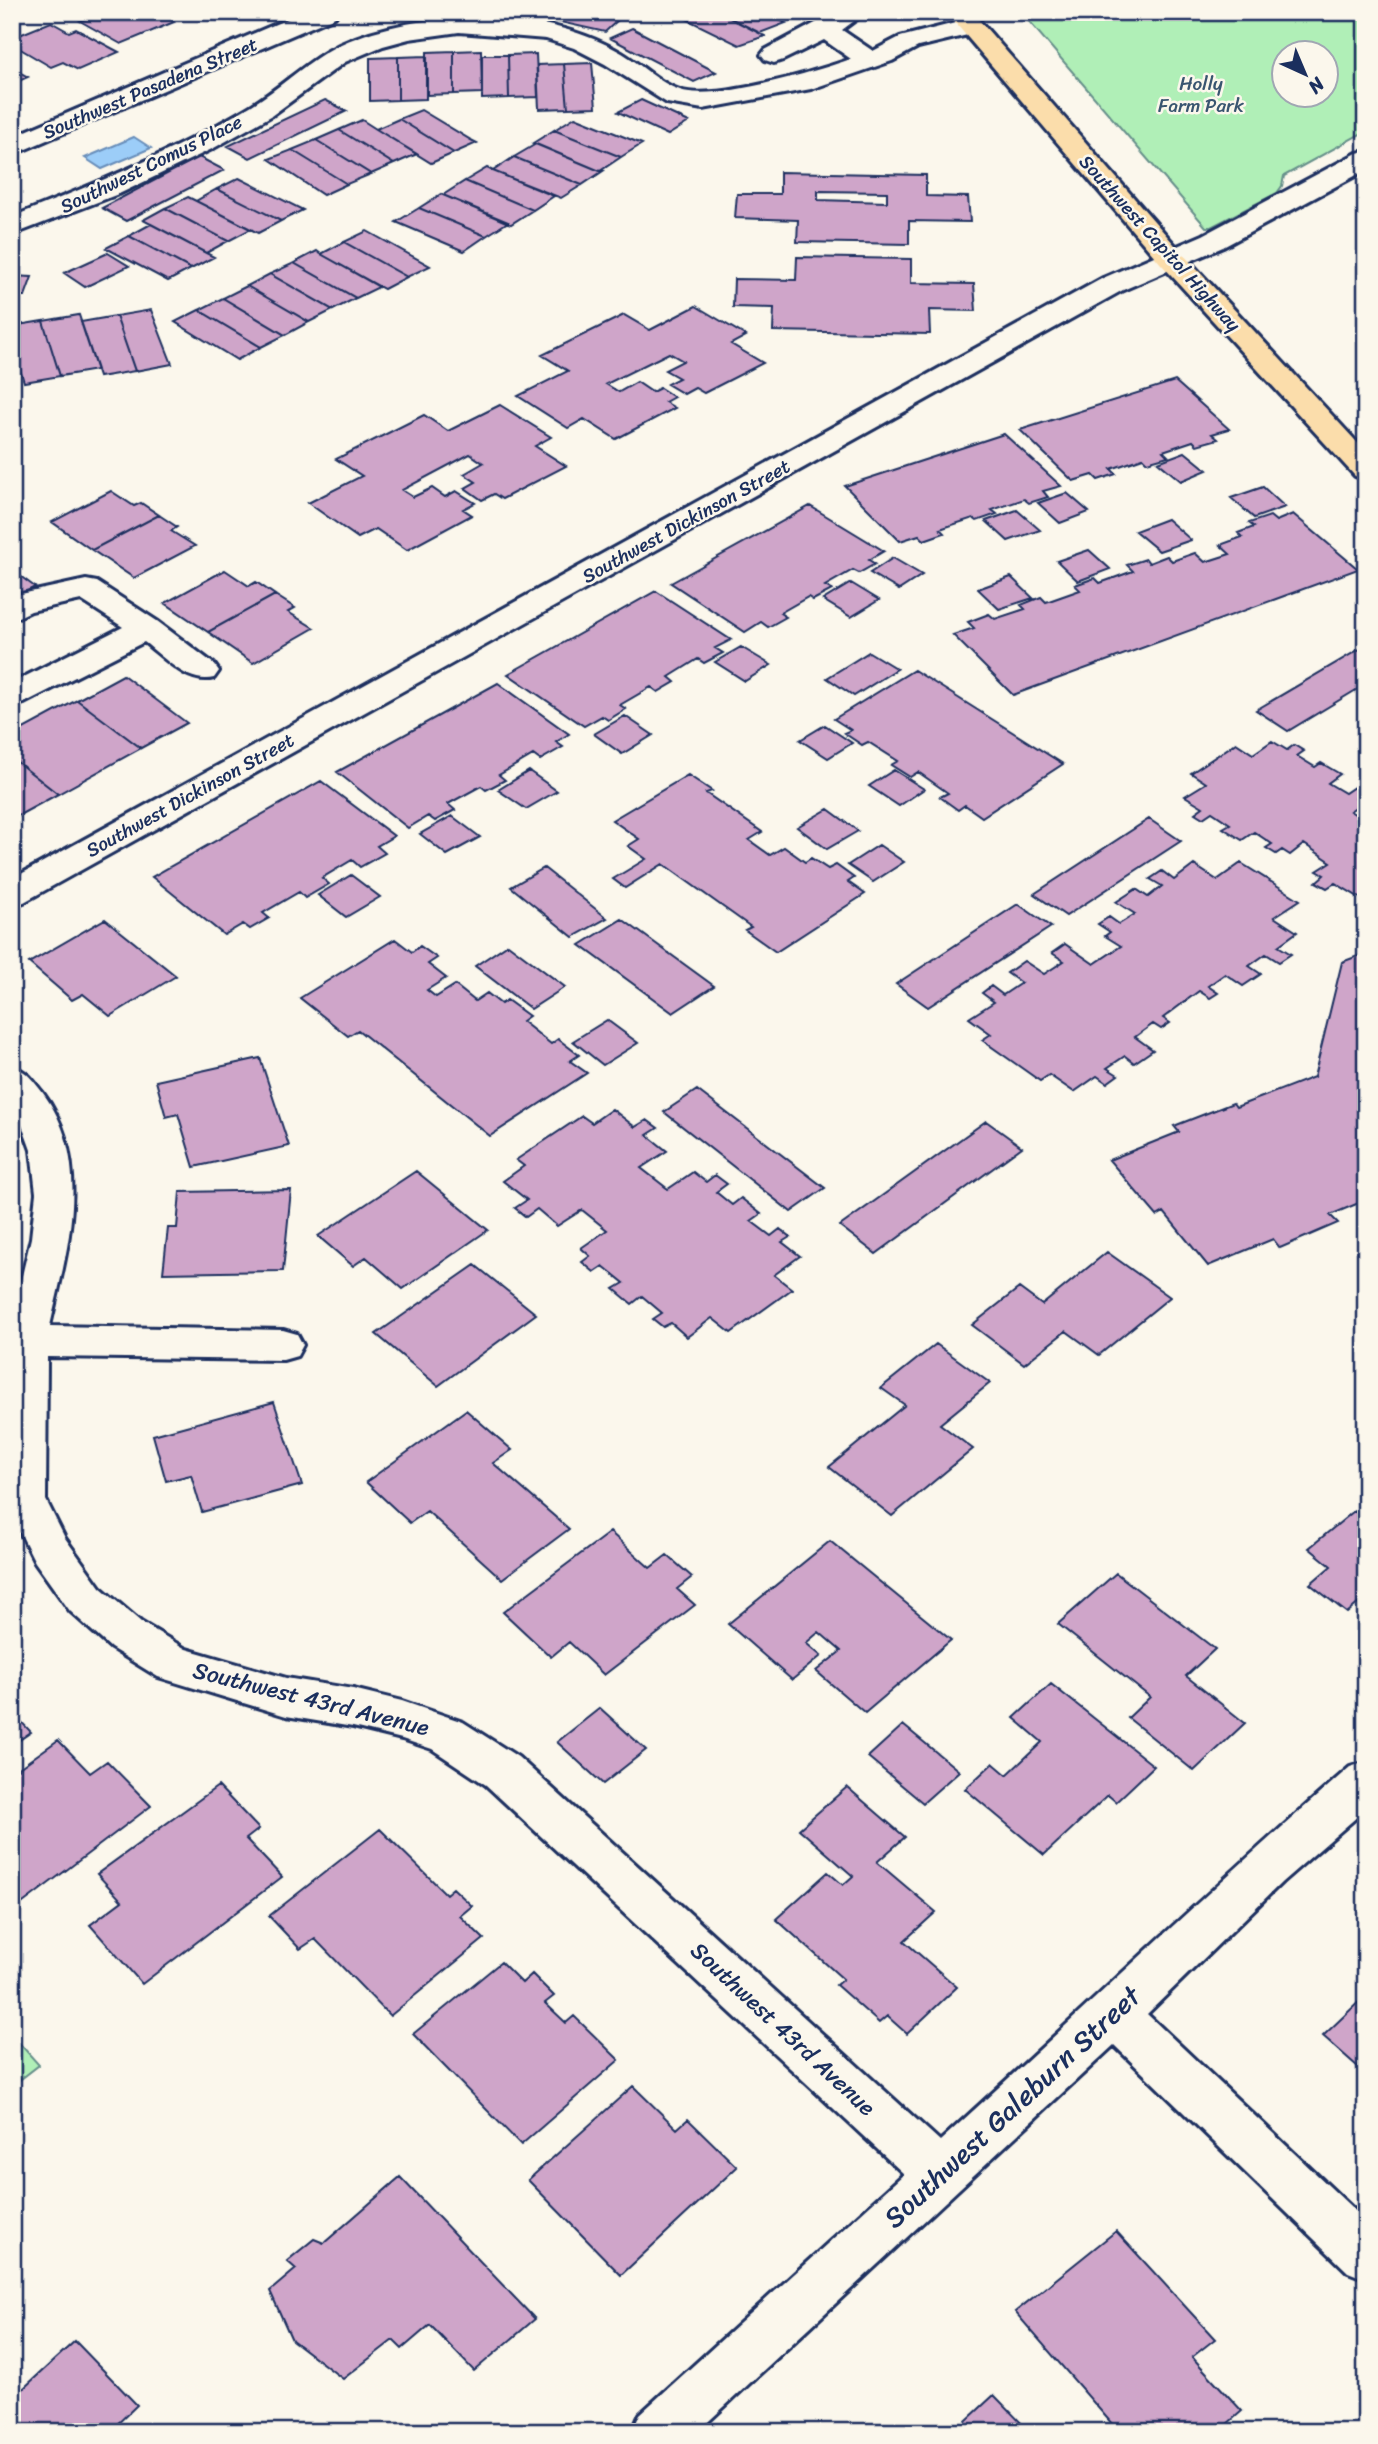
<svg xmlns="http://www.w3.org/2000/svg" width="1378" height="2444" font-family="Sriracha,sans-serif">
<rect width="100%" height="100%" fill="#fbf7ec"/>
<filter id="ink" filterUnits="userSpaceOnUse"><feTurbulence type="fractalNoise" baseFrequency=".0143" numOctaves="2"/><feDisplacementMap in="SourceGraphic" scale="14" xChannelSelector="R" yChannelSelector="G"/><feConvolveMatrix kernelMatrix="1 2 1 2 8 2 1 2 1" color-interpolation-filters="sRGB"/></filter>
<g filter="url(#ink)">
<path fill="#b0efb7" stroke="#668f8a" stroke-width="2" fill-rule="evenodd" d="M1024,12h342v119l-82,45 -2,10 -5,7 -66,34h-5l-180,-209zM1326,52v42h-42v-42z
M12,2035l27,30 -27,21z"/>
<path fill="#9ccdf8" stroke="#688eba" stroke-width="2" d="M134,137l17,11 -49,21 -17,-11z"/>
<path fill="#cfa5c9" stroke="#1b2f5e" stroke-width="2" fill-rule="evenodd" d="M86,12h71l17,10 -53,22 -41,-23 12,-5z
M559,12h29l31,7 -14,13 -54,-12z
M687,12h31l47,24 -26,9 -59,-29z
M718,12h45l23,11 -26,10z
M763,12h41l-23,9z
M51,22l18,10 7,-3 43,23 -41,18 -15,-8 -12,5 -39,-23v-6z
M632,28l84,44 -22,10 -84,-44z
M481,50l1,43 -28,1v-43z
M454,51v43l-27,1v-43z
M536,54l2,43 -29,1 -1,-43z
M482,55h26l1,43 -27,1z
M426,56v43l-28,1v-43z
M398,57v43l-28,1v-43z
M592,63l4,44 -28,1 -4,-44z
M564,64l4,44 -29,1 -2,-44z
M12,68l16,9 -16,7z
M325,100l22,11 -97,47 -22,-12z
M641,100l48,22 -21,13 -50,-23z
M421,110l50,30 6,3 -23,10 -55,-34z
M575,117l67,27 -21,13 -67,-27z
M399,119l55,34 -23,10 -55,-34z
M362,120l14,9 41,25 -23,10 -55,-34z
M339,130l55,34 -23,10 -55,-34z
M554,130l67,27 -21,14 -67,-28z
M316,140l55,34 -24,10 -55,-34z
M536,144l64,27h3l-21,14 -68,-28z
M292,150l55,34 -24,11 -54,-36z
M199,157l25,13 -98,51 -24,-13z
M514,157l68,28 -21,13 -68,-27z
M487,168l6,3 61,25 -21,14 -68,-29z
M780,172l146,3v21l42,1 2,25 -61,-1v23l-112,-2 1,-22 -63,-2 2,-24h43zM818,191l69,1v10l-69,-2z
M239,178l64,32 -22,11 -64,-32z
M465,181l68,29 -22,14 -68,-29z
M217,189l64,32 -23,12 -62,-32z
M441,194l2,1 65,27 -22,14 -67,-28z
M188,197l8,4 55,28 -23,12 -63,-33z
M165,208l63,33 -22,12 -63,-33z
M419,208l67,28 -22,15 -68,-29z
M151,224l55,29 8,4 -23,12 -62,-33z
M367,231l63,35 -23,11 -63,-35z
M129,236l62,33 -23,12 -62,-33z
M344,242l63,35 -23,12 -63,-35z
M317,251l4,3 58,33 -23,11 -62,-35z
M108,253l21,13 -44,21 -21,-14z
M797,257l114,2v24l63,1 2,27 -47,-1 1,24 -157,-3 1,-23 -41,-1 1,-28 62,1z
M294,263l62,35 -23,12 -63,-36z
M270,274l63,36 -24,12 -62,-36z
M12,276l20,1 -7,19h-13z
M247,286l62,36 -24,13 -62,-37z
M223,298l62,37 -24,12 -62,-37z
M696,306l50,30 -15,8 32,19 -59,30 -9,-5 -11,6 -17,-10 12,-6 -14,-8 18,-9 -14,-8 -63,31 13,8 18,-10 15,10 8,-4 14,9 -9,5 10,6 -59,31 -32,-20 -16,9 -50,-32 50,-25 -26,-16 82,-40 26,15z
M151,310l21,54 -37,7 -19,-55z
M199,310l62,37 -24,13 -62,-38z
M79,315l18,55 -37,6 -17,-55z
M116,316l19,55 -36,6 -18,-55z
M43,321l17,55 -36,6 -12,-38v-18z
M1175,381l54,48 -17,5 6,5 -21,6 -4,-4 -30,10 5,5 -21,6 -4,-4 -32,11 5,5 -18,6 -5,-5 -20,6 -53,-51z
M500,405l51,32 -16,9 31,20 -64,33 -8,-5 -12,6 -17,-12 11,-6 -12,-8 19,-11 -13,-9 -68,36 11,7 19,-9 13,9 11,-6 19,12 -12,6 9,6 -65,35 -31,-21 -18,9 -50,-35 54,-27 -26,-17 88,-44 24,16z
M1004,434l57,52 -18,5 5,6 -19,6 -5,-4 -32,11 5,4 -20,7 -4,-3 -33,11 4,4 -20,7 -5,-5 -19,6 -55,-55z
M1185,452l22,18 -26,11 -23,-19z
M1263,487l22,20 -31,11 -23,-20z
M111,491l23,15 7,-3 18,12 -67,35 -40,-28z
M1067,493l22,19 -29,11 -22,-20z
M810,506l74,45 -15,9 6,4 -16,9 -6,-3 -28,16 7,4 -19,10 -5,-3 -28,16 6,4 -18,10 -7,-5 -16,10 -74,-49z
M1017,510l23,20 -32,11 -22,-20z
M1293,514l65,55 -345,126 -60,-60 21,-7 -6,-6 21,-8 6,5 30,-10 -4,-4 20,-8 5,5 34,-12 -5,-5 20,-7 5,5 33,-12 -6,-6 19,-6 3,4 18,-7 5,5 23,-8 10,9 25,-8 -10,-9 22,-8 -4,-4 16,-6 -5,-4 21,-7 6,5z
M159,515l18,12 -6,4 24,15 -61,32 -42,-28z
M1167,519l24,21 -32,11 -24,-20z
M1089,550l21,19 -32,12 -21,-20z
M893,558l29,17 -23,15 -29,-17z
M12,570l23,17 -23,12z
M225,570l24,16 7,-4 19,13 -67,37 -43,-29z
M1011,577l22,21 -34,11 -21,-20z
M851,583l28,17 -28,17 -28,-17z
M656,591l75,49 -16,8 8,5 -19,10 -6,-4 -29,18 6,5 -17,10 -7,-5 -31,18 6,4 -18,11 -6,-4 -18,10 -76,-52z
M275,595l20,13 -7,4 26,16 -61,35 -45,-31z
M1365,646l1,38 -78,47 -32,-21z
M741,647l30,18 -26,16 -30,-19z
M869,652l28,17 -43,27 -27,-18z
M914,670l149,94 -81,53 -17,-12 -7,5 -18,-13 8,-4 -30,-21 -8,5 -19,-12 7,-4 -30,-19 -6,3 -18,-12 7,-3 -17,-11z
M123,675l64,48 -46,25 -64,-48z
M498,683l71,51 -13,8 7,5 -23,13 -7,-5 -34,20 6,5 -19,10 -5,-4 -33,18 7,6 -20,11 -7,-5 -20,12 -71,-56z
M77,700l64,48 -83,46 -46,-36v-23z
M625,716l28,19 -31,19 -28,-20z
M825,725l27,18 -24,15 -28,-18z
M1272,741l15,9 7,-5 10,6 -7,5 18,11 6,-4 19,11 -12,9 17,10 9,-6 10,6 -8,5 7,4 -13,9 16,10v73l-6,4 -25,-15 -8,5 -11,-6 8,-7 -7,-4 14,-9 -27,-18 -14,11 -8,-5 -6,4 -10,-6 6,-4 -18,-12 -12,8 -19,-12 7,-4 -18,-12 -9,6 -8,-5 8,-6 -18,-11 21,-13 -15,-10 45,-30 17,11z
M12,758l46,36 -46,25z
M894,770l30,19 -25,17 -30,-20z
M529,771l28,20 -31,18 -28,-19z
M688,775l24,16 -6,2 56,39 -13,8 21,15 14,-8 21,15 6,-4 17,11 8,-4 18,13 -6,4 17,12 -89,58 -31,-22 6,-3 -88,-63 -38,24 -12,-9 33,-20 -18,-13 11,-7 -27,-19z
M321,781l73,55 -17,10 8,7 -25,14 -8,-7 -30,18 7,6 -24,14 -6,-6 -36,21 6,5 -19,11 -7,-5 -19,11 -72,-58z
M828,809l30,22 -31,18 -30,-22z
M452,816l28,21 -33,18 -27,-21z
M1149,819l32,22 -115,75 -32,-22z
M879,845l25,17 -31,20 -25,-17z
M1241,863l59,37 -26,17 23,15 -19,14 13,8 -12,8 -13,-8 -17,12 12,8 -18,12 -18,-12 -17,12 10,7 -8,5 -11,-7 -36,27 7,5 -9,6 -8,-5 -18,13 18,13 -19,13 -9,-7 -18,12 11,7 -11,8 -10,-7 -23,16 -25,-17 -9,6 -58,-41 9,-6 -22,-16 25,-16 -12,-9 9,-7 12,9 18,-12 -14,-10 17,-12 20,13 20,-13 -12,-8 13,-9 29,20 27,-18 -16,-10 5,-4 -12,-8 11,-7 10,7 16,-10 -19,-12 20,-13 12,8 14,-11 -12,-7 12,-8 12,9 20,-15 23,15z
M544,868l63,50 -34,19 -62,-50z
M351,875l29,22 -34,20 -28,-22z
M1018,904l33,23 -123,80 -32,-23z
M105,919l71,57 -66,40 -27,-22 -11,6 -43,-37z
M622,919l92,67 -41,27 -93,-68z
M395,939l17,13 8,-6 17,12 -9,6 18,14 -19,12 9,7 19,-12 20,16 12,-8 14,11 6,-4 22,16 -7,5 29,23 7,-5 21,16 -9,6 17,12 -97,63 -132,-106 -10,6 -48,-38z
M508,944l57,43 -34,22 -56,-43z
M1366,953v247l-36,15 8,8 -58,25 -7,-9 -65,27 -44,-54 -7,4 -48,-56 70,-28 -5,-6 59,-23 3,4 78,-30 28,-115z
M607,1020l31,23 -35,22 -30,-24z
M260,1058l29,88 -95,21 -16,-53 -12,3 -10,-36z
M697,1090l128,98 -34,24 -127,-100z
M612,1109l23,18 12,-7 11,8 -11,7 20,16 -26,17 27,21 25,-17 13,10 9,-7 12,9 -11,8 16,13 9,-7 20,16 -10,7 20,15 9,-7 10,8 -8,5 18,14 -26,19 18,14 -61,44 -19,-15 -25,19 -16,-14 -8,4 -10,-8 9,-6 -20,-17 -10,8 -18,-15 10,-6 -21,-17 -9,6 -12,-10 8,-6 -9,-8 26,-18 -25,-20 -25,16 -20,-17 -11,8 -11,-9 12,-8 -24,-19 21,-15 -8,-6 66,-44 10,7z
M986,1121l36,26 -146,107 -36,-28z
M416,1171l72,59 -85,59 -37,-32 -13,9 -35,-30z
M291,1190l-8,81 -120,2 5,-45h9l3,-36z
M1107,1252l63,45 -71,58 -33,-24 -42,33 -52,-39 47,-37 23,17z
M475,1265l61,49 -98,72 -62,-52z
M936,1344l54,39 -50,41 33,25 -81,67 -63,-49 76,-62 -24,-17z
M274,1402l28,83 -100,27 -11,-37 -25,6 -13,-46z
M466,1410l46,40 -19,13 76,66 -67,50 -75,-68 -17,12 -44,-41z
M1354,1511l12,9v77l-19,16 -37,-29 21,-18 -22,-18z
M610,1532l40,36 17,-13 25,22 -15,12 18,16 -91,70 -35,-33 -18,15 -48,-45z
M830,1541l121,99 -86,73 -49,-42 25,-20 -22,-19 -13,11 15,13 -29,24 -64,-56z
M1116,1573l99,76 -29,27 59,47 -51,48 -66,-53 22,-21 -92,-73z
M1051,1684l103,82 -38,36 -8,-7 -64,60 -79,-66 28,-26 14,12 35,-33 -28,-24z
M600,1708l46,42 -43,34 -46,-42z
M12,1712l19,20 -19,13z
M903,1725l56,46 -36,32 -55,-46z
M58,1740l32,33 17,-12 44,45 -132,100 -7,-8v-125z
M218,1786l41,43 -13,10 36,38 -140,107 -52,-59 32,-24 -25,-27z
M847,1787l58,50 -28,25 59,50 -32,29 53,46 -50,47 -20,-18 -8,7 -43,-38 7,-6 -67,-60 52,-47 15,13 10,-9 -54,-47z
M380,1829l66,65 7,-6 19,18 -12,10 24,23 -94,77 -75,-77 -15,10 -31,-33z
M501,1962l21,21 10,-9 22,22 -9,7 21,20 8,-7 45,44 -98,85 -108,-111z
M1366,1995v79l-43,-38z
M633,2086l44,43 11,-10 49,48 -116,108 -93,-95z
M400,2177l135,142 -61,52 -44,-46 -28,24 -9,-9 -50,39 -51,-39 -22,-49 26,-22 -9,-8 27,-22 10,4z
M1116,2231l99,108 -23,18 50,54 -24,21h-99l-104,-120z
M75,2341l62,64 -28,27h-97v-33z
M994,2395l36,37h-76z"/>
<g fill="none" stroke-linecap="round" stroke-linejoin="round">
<g stroke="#1b2f5e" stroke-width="6">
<path id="minor" d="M304,12h34l-3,5 -323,138v-18z
M836,12h30l-24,18 31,21 27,-14 71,-18 9,3 4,5 -4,5 -62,15 -26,14 -81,28 -108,20 -36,-6 -62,-39 -31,-16 -28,-9 -87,-7 -50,7 -26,7 -38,16 -74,54 -57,32 -93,45 -109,42v-18c63,-25 125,-50 185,-81 18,-10 37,-20 55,-31 26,-16 48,-37 74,-53 37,-22 90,-32 132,-34 56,-3 116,7 164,35 20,12 37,30 58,37 34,12 136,-19 171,-31l-27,-19 -41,20 -9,3 -9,-3 -4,-5 4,-5z
M1366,151v19l-143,77 -100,43 -1099,612 -12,4v-27l1091,-601 100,-43 154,-82z
M86,580l11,2 60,39 57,43 5,7 -5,7c-26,7 -50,-21 -70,-36l-120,61 -12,3v-23l111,-56 -42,-27 -50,11 -19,9v-24z
M12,1066c16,5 21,15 31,27 51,69 24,157 7,233l233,4 14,4 6,11 -6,11 -14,4 -236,-3 -1,143 19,38 35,49 41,35 45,27 100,29 67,11 49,12 61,21 55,35 422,384c137,-124 270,-253 410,-374l16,-5v47l-84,73 -135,132 219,207v58l-18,-7 -234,-227 -417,387h-65l8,-18 264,-240 -418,-389 -54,-36 -30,-10 -49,-12 -67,-11 -128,-39 -47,-29 -41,-37 -35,-49 -23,-46v-198l19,-80 5,-45 -5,-43 -13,-36 -6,-8z"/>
</g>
<g stroke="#1b2f5e" stroke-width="6">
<path id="major" d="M946,12h26l209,240 185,200v27l-11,-3 -194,-212z"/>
</g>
<use href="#minor" fill="#fbf7ec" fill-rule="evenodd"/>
<use href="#major" fill="#fbddab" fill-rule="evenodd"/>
</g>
</g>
<g text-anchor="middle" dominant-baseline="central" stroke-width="5" stroke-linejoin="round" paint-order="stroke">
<g font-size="19" fill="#395570" stroke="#fbf7ec">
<text x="1201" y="83">Holly<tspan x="1201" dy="22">Farm Park</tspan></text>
</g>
<g font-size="19" fill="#1b2f5e" stroke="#fbf7ec">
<text transform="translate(150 88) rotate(-23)">Southwest Pasadena Street</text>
<text transform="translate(151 164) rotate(-26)">Southwest Comus Place</text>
<text transform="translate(1160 243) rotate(48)">Southwest Capitol Highway</text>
<text transform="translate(686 521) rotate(-29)">Southwest Dickinson Street</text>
<text transform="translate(190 795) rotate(-29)">Southwest Dickinson Street</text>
</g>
<g font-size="23" fill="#1b2f5e" stroke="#fbf7ec">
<text transform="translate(311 1699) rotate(14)">Southwest 43rd Avenue</text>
<text transform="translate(783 2029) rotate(43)">Southwest 43rd Avenue</text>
</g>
<g font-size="28" fill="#1b2f5e" stroke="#fbf7ec">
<text transform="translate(1012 2107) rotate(-43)">Southwest Galeburn Street</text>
</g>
</g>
<rect width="1378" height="2444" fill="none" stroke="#fbf7ec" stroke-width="42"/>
<rect x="21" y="21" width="1336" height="2402" fill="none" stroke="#1b2f5e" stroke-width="2.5" filter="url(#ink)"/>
<g transform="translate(1305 74) rotate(136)"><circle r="33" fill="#fbf7ec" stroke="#a1a7b3" stroke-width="2"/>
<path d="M0-5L12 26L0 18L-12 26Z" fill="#1b2f5e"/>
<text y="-10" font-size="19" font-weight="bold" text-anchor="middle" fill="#1b2f5e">N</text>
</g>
</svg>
